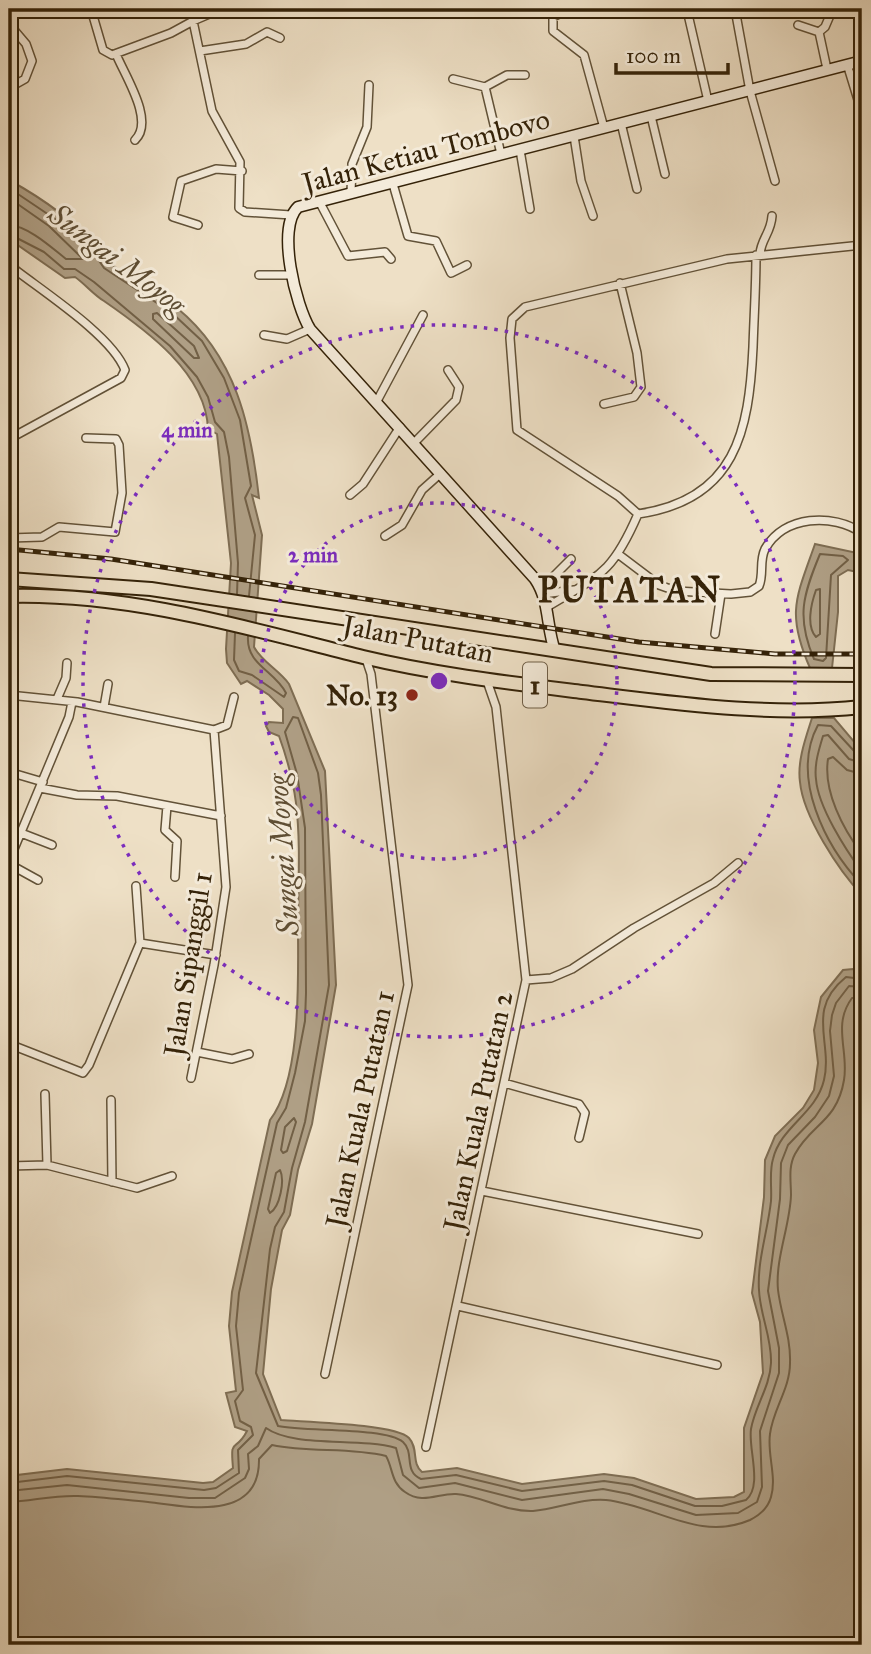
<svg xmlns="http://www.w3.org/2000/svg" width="871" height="1654" font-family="'IM FELL Great Primer',serif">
<rect width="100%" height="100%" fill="#eee0c6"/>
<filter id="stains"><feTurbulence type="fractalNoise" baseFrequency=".00286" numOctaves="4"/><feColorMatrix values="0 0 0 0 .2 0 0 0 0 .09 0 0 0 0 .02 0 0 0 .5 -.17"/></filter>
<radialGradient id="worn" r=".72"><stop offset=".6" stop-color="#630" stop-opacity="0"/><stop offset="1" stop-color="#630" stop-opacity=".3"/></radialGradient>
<path fill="#af9f85" stroke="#7e6d53" stroke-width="2" d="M9,180c31,17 65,41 89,68 5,5 7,12 13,16 21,16 46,27 66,44 59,48 74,118 82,190l-7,-3 10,40 -8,112c8,15 25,23 35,37l36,87 11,214 -24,139 -14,46 -8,45 -8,15 -11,59 -8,85 18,46c24,2 115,4 128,18 10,11 2,25 13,34l35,-4 65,16 82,-10 30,4 62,21 38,-2 10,-5v-64l19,-55 -3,-51 -8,-29 12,-96 1,-37 10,-24 28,-28 11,-18 4,-27 -4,-33 7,-33 22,-27 10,-1 9,4v672h-853v-169l58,-7 136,14 10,-1 20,-14c-3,-33 2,-14 14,-37l-12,-4 -9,-34 10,-2 -7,-65 3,-34 38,-172c32,-42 28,-142 28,-193 0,-42 3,-82 -2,-124 -3,-23 -9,-45 -17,-67l-10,-4 -3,-6 3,-4 14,1v-14l-14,-14 -22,-14 -6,3 -14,-21 -1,-14 5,-86 -14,-129 -9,-5c-2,-56 -62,-99 -104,-128 -10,-6 -19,-17 -29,-24l-10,1 -56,-39z
M815,544l47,10v19l-14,-3 -10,6v36l-6,56h-22c-24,-55 -14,-70 5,-124z
M812,718h22l28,33v144c-23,-24 -59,-79 -62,-113 -3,-21 6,-45 12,-64z"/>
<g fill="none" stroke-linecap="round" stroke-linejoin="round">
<path stroke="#726046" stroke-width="2" d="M9,188l46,31 38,33 11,16 68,45 30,28 22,37 16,42 11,66 -6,12 10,37 -6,61
M9,198l40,28 34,33h-17c-15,-12 -38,-33 -57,-34
M9,234l35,18 20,17h11l19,13 76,64 27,31 11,20 7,25 9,10 5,25 9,106 -1,31
M157,313l37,33 5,12h-5l-41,-39v-5z
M820,554l23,2 5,4 -17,15 -5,83 -3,3 -9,-2c-18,-42 -11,-64 6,-105z
M820,589v45l-4,3c-10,-11 -5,-33 0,-47z
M235,633l-1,27 5,11 13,4 32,22 2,-4c-12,-23 -40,-28 -38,-57
M862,754l-7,-2 -24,-26 -13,-1c-28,52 7,121 44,160
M862,763l-13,-4 -21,-24 -5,1c-4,13 -9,29 -7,43 2,28 30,71 46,93
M862,774l-15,-4 -14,-13 -5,2c-5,32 15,70 34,95
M294,1118l2,4 -9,29 -4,2 -2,-3 4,-23z
M280,1170c5,10 0,37 -10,43l-2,-4 8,-36z
M9,1483l58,-7 137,14 12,-2 23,-15 -1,-23 15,-15 -2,-8 -11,-6 -5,-20 8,-11 -7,-64 3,-33 38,-170 9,-15 9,-35 10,-52 1,-28 -1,-165 -8,-54 -12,-42 8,-15 5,1 20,55 3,22 8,190 -24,137 -13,46 -8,44 -9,15 -5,22 -14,124 22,53c28,6 107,1 125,16 12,11 0,29 18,37l35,-4 66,16 82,-10 28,4 63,21h27l24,-6c17,-14 2,-51 5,-71 4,-23 19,-42 20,-66 1,-25 -11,-48 -12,-73 -2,-29 9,-60 12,-89 1,-14 -2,-29 2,-42 8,-33 43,-45 51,-79 9,-38 -19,-70 22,-103l16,2
M9,1491l58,-6 122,13h26l30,-20 4,-9 -1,-15 10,-8 8,-18c28,20 93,9 130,20l7,27 16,13 36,-5 67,17 81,-11 26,5 67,21 42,-2 19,-11 5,-15 -2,-56 19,-58v-25l-11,-57 12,-92 1,-36 7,-18 27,-28 14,-21 5,-20 -4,-45 2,-16 4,-12 13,-17 13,1
M9,1502c23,-1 45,-7 69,-6 24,1 47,4 70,6 40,5 112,20 111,-43l13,-14c38,8 77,2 114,11 7,12 5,27 19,36 18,13 33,1 51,2 26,2 49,18 77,17 24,-2 49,-13 73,-11 49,5 93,42 144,20 10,-5 18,-12 21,-23 6,-20 -4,-43 -1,-63 3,-25 20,-45 20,-71 1,-26 -9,-48 -12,-73 -3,-31 12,-64 13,-95 0,-14 -3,-28 4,-41 16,-30 42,-32 49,-74 5,-29 -12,-55 8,-82h10"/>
<g stroke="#625238" stroke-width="10">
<path id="street" d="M91,9l12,41 9,5 59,-22 22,-12 19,90 28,51 -1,46 6,4 46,3
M569,9l-16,8v14l31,24 20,73
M735,9l15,82 25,90
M687,10l21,91
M9,16l7,-7
M193,21l28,-12 23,5
M9,24l17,20 6,17 -7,18 -16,9
M798,25l21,7 8,37
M819,32l6,-5 6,-14
M200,51l46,-7 21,-12 13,6
M116,54c9,22 39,67 19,86
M847,64l15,49
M453,79l32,8 16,67
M485,87l22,-12h18
M651,116l14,58
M621,123l16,66
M574,136l7,45 12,35
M520,150l10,59
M860,163l2,-1
M393,184l15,52 28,5 15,32 16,-8
M351,193l1,-29 15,-37 2,-42
M319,201l29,55 37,-4 6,7
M198,225l-25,-8 8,-36 35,-12 26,2
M862,250l-4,41 4,13
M760,254c1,-15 11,-21 12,-38
M9,265c30,24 103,70 116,105l-4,8 -112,61
M259,275h32
M862,328v36
M264,335l23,4 23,-10
M377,401l46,-86
M604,404l30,-7 7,-10 -4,-34 -17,-70
M414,443l42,-43 3,-13 -11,-17
M350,495l13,-11 37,-57
M638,514l-20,-18 -101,-66 -7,-92 2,-19 13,-12 202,-48 135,-14
M638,514c98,-14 111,-83 115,-167 1,-31 3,-61 3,-92
M385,536l17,-11 20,-35 19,-17
M9,538l33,-1 17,-10 56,5 7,-39 -3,-48 -3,-6 -30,-1
M618,554l41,31 17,6 55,3 19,-2 9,-6c5,-12 0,-25 6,-37 19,-34 68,-36 97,-16
M539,586l10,-5 22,-22
M543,594l31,-4
M547,607c53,-32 65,-33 91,-93
M715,634l6,-40
M9,695l68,7 137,28
M57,699l9,-21 1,-15
M104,707l4,-23
M214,730l13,-5 7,-28
M9,772l34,10
M40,788l37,7 40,1 104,20
M167,806l-2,24 12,11 -2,36
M21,833l31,12
M9,861l60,-144 3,-15
M9,864l29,16
M136,886l4,57
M526,980l25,-2 21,-9 62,-41 80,-45 24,-20
M9,1044l74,29 6,-8 51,-122 76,12
M197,1052l35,7 17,-5
M191,1078l23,-113 12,-78 -12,-157
M504,1083l75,21 6,9 -6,25
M45,1094l2,71
M111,1100l1,82
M9,1166l38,-1 90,23 35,-12
M482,1191l216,43
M458,1306l259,59
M325,1374l83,-389 -37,-311 -5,-15
M426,1447l100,-467 -30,-273 -10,-29"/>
</g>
<g stroke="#342208" stroke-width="13">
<path id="secondary" d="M555,651c-9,-25 -5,-50 -20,-72l-225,-250c-14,-23 -34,-101 -12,-122l564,-146"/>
</g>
<g stroke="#342208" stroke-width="16">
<path id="highway" d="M9,579l142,10 560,85 151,1
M9,596c120,-3 238,32 354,61 71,17 147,26 219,35 92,11 187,25 280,15"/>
</g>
<use href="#street" stroke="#f4ebda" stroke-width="7"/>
<use href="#secondary" stroke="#f4ebda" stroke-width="10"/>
<use href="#highway" stroke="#eee0c6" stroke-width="12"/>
<g stroke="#342208" stroke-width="5">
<path id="rail" d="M9,549l102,10 528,83 136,12h87"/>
</g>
<use href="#rail" stroke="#f4ebda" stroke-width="2.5" stroke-dasharray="8" stroke-linecap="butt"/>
</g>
<g fill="none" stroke="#7b2cbf" stroke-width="3.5" stroke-dasharray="3.5 7">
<circle cx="439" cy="681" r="178"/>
<circle cx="439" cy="681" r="356"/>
</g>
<circle fill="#8f2418" stroke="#f4ebda" stroke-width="2.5" cx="412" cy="695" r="7"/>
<g text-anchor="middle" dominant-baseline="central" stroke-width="6" stroke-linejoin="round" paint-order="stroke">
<rect fill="#f4ebda" stroke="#6e5e47" stroke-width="2" x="523" y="662.5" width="24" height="45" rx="5"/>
<g font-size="26" font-weight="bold" fill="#342208">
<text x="535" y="685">1</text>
</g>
<g font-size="28" fill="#342208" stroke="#f4ebda">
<text transform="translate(426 151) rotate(-15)">Jalan Ketiau Tombovo</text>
<text transform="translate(418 639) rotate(11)">Jalan Putatan</text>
<text transform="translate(188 964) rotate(-81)">Jalan Sipanggil 1</text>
<text transform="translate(360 1109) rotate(-78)">Jalan Kuala Putatan 1</text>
<text transform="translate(478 1111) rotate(-78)">Jalan Kuala Putatan 2</text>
</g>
<g font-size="28" font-weight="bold" fill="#342208" stroke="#f4ebda" text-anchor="end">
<text x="398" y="695">No. 13</text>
</g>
<g font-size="30" font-style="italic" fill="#5f4e34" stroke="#f4ebda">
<text transform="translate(117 259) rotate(37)">Sungai Moyog</text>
<text transform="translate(283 855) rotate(-94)">Sungai Moyog</text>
</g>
<g font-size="35" font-weight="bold" letter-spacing="2" fill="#342208" stroke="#f4ebda">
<text x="630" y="590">PUTATAN</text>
</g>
</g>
<circle cx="439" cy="681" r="10" fill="#7b2cbf" stroke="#f4ebda" stroke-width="3.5"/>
<g font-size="21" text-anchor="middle" font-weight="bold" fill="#7b2cbf" stroke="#f4ebda" stroke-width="6" stroke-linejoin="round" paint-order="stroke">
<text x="187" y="437">4 min</text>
<text x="313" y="562">2 min</text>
</g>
<rect width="871" height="1654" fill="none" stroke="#eee0c6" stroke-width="35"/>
<rect x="10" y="10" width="850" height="1633" fill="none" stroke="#342208" stroke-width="3.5"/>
<rect x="18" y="18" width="836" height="1619" fill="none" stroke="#342208" stroke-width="2"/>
<path d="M616 63v10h112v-10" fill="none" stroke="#342208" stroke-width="3.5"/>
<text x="626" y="63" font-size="21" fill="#342208" stroke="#f4ebda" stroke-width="5" paint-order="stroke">100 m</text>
<rect width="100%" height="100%" filter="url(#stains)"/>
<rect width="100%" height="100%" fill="url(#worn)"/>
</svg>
